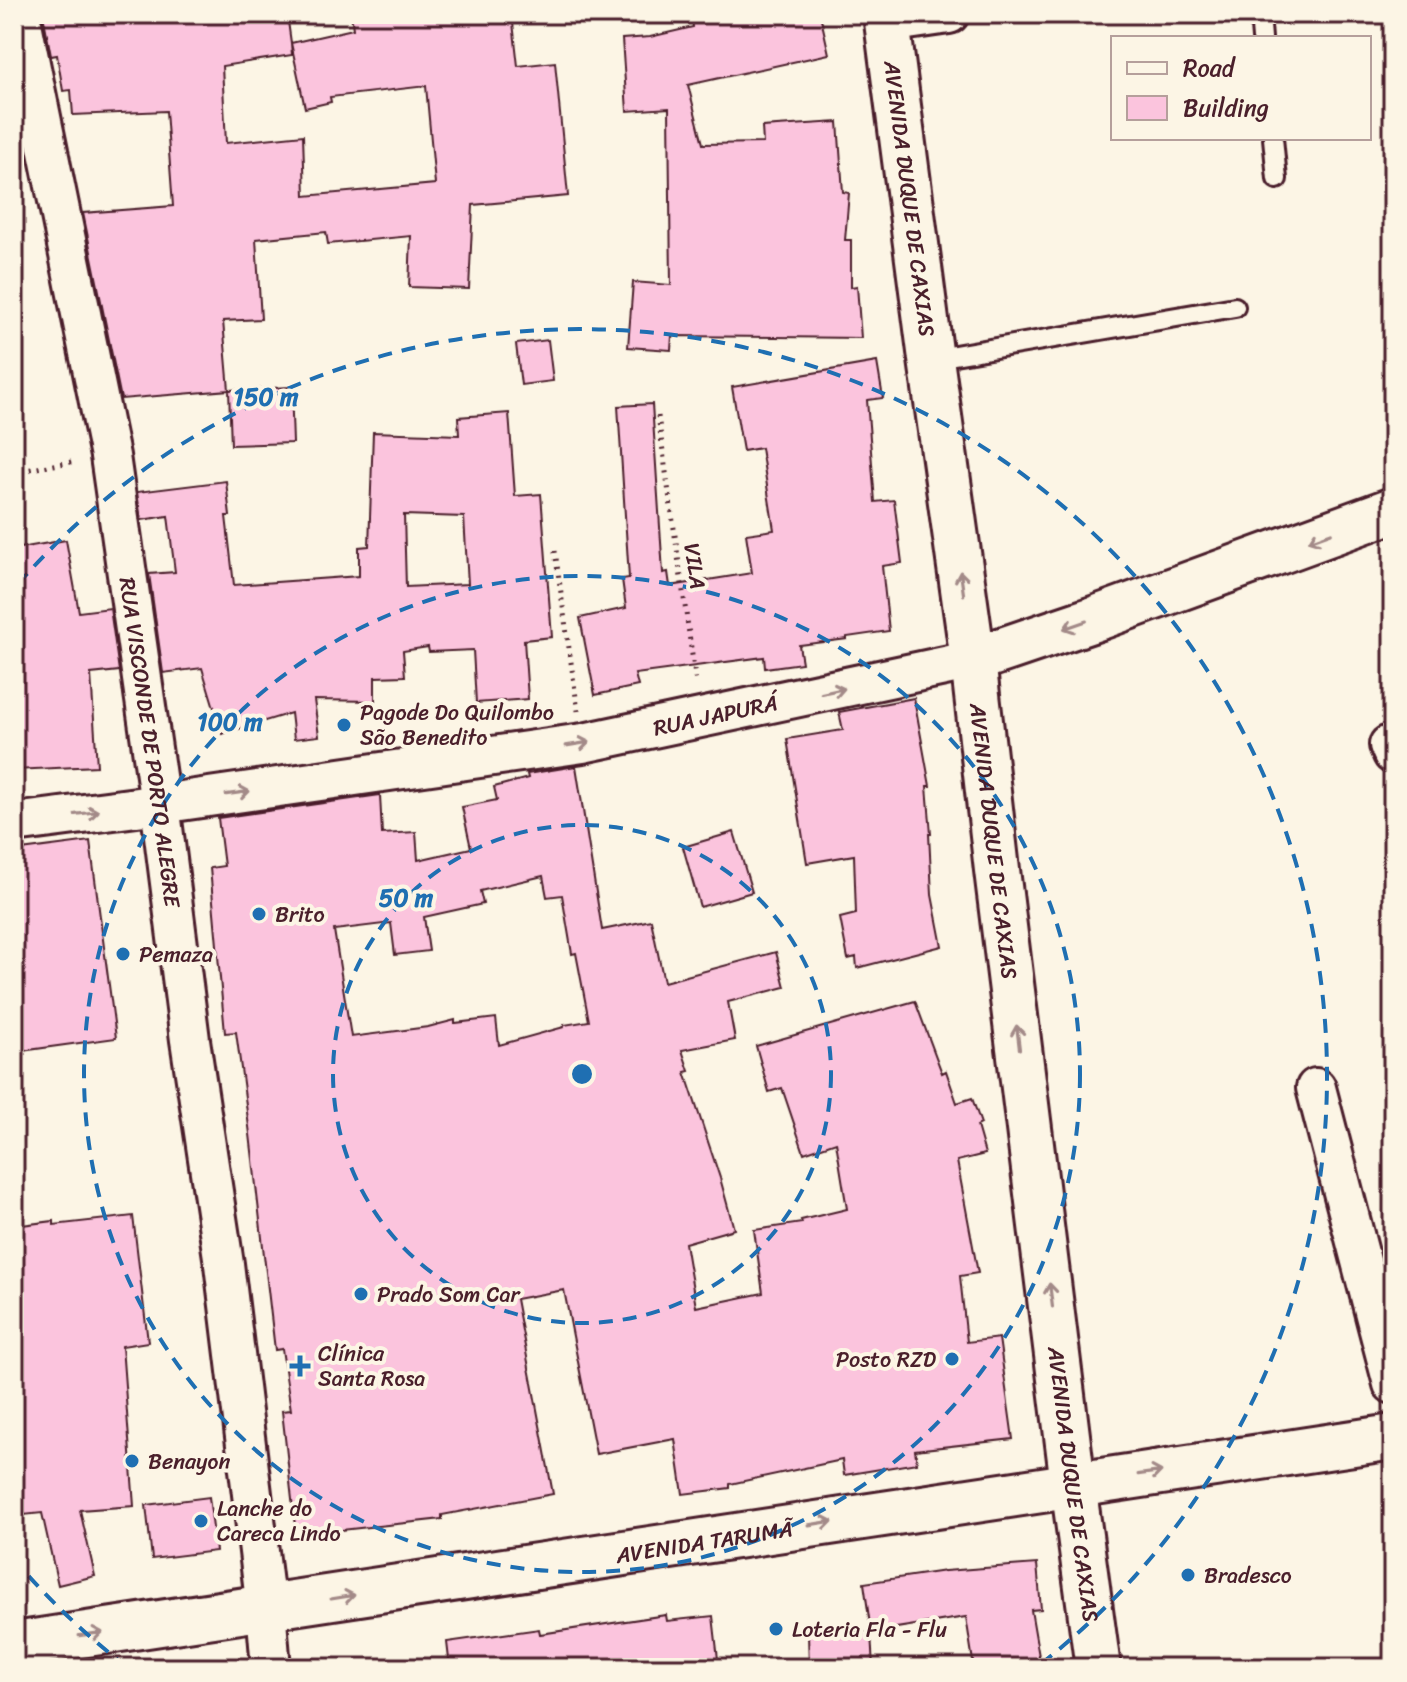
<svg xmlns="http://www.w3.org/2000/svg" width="1407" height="1682" font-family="Sriracha,sans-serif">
<rect width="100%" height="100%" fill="#fcf5e5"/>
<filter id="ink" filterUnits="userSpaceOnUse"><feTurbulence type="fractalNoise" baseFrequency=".0125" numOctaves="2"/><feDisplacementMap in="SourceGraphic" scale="16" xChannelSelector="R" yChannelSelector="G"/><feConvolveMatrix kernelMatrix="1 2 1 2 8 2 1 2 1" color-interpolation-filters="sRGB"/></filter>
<g filter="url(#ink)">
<path fill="#fbc4dd" stroke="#4a1f2b" stroke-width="2" fill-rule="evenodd" d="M43,14h244l4,29 62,-14 -2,-15h161l6,52 37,-4 13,134 -95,9 -4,84 -60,-2 2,-51 -83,8 -2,-12 -70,7 5,80 -38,2 6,69 -108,9 -38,-186 90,-7 -7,-95 -93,4 -2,-25 -8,1 -6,-36 -6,1zM291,43l14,65 26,-6 -1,-5 96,-11 9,98 -130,12 -2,-61 -77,8 -4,-77 70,-11z
M715,14h105l9,40 -141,31 15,59 60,-1 -1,-16 76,-5 5,70 6,1 -4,47h6v47l6,-1 4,52 -189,-2 -1,14 -43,-3 5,-65 38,3 -2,-177 -42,3 -5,-72 28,-2 43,-10 -1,-9z
M548,340l5,41 -32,4 -5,-41z
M877,362l6,36 -16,2 8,102 19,-2 8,63 -20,3 7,65 -42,6v2l-48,6 3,18 -37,5 -1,-11 -129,17 3,12 -43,9 -15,-77 46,-10 -4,-29 7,-1 -11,-172 34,-2 11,169 5,-1 2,14 82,-13 -6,-39 28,-4 -13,-82 -18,3 -11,-64z
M291,387l2,56 -62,2 -2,-55z
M509,413l6,83 26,-2 11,143 -28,3 4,59 -52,4 -3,-53 -44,2 -1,-5 -25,4 2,25 -30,1v24l-61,-1 5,36 -25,3 -3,-26 -69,21 -20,-66 -39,5 -14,-99 26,-2 -7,-56 -27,4 -4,-28 89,-11 4,35h-4l8,69 125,-9v-29l10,-1 4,-114 86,3 -1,-18zM404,515l60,2 4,67 -62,3z
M66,540l13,72 31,-4 9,63 -28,3 6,92 -83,4v-221z
M914,698l16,88h-3l4,48h-2l3,61 10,51 -85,22 -1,-11 -8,2 -8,-41 16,-4 -2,-59 -47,8 -20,-124 56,-9 -4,-18z
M576,766l26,164 49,-10 13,62 112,-30 9,35 -57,15 7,38 -53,10 7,21 -4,1 35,106 14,51 -49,14 11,64 67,-14 -9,-63 48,-7 -1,-3 46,-11 -11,-67 -32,11 -22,-65 -13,4 -13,-46 159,-45 27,72 4,-2 11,32 15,-5 9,26 -4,2 8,28 -28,7 21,112 -18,3 7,66 32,-4 14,101 -98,11 2,13 -73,12 -2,-15 -112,24v4l-47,6 -8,-55 -79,15 -32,-164 -48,9 37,195 -111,21v4l-146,16 -14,-124 9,-1 -9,-61 -7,1 -25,-216 -14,-102 -11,1 -15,-165 14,-2 -6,-48 162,-23 2,39 34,-2 2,28 53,-12 -9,-41 35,-7 -3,-13 34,-9 -1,-4zM543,876l4,21 15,-2 10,59 4,-1 13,68 -25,4v2l-65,18 -3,-27 -41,5v-3l-27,7 -77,10 -17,-107 57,-7 4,32 34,-4 -5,-34 59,-13 -3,-13z
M734,832l18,60 -52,15 -17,-60z
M90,841l26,197 -102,14v-201z
M133,1216l15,126 -26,4 12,160 -54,4 15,66 -37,9 -16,-72 -28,3v-290l40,-5v4z
M209,1497l7,54 -64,8 -6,-54z
M1037,1564l4,45 -10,1 10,58h-67l-8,-51 -95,15 -7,-49 81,-12z
M666,1615l1,6 46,-5 6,52h-269l-3,-26 92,-13 1,5z
M871,1632l2,36h-64l-1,-35z"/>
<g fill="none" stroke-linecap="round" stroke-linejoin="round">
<g stroke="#4a1f2b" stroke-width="24">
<path id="service" d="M1260,14l2,24
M1273,138l4,41
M931,359l304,-52"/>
</g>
<g stroke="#4a1f2b" stroke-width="44">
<g id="minor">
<path id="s1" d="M20,14l90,442 50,348 30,236 34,224 42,345 5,59"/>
<path d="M887,23l62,-9"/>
<path d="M1389,745l4,9"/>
<path id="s2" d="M14,823l146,-19 423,-61 390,-83"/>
<path d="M1316,1088l77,296"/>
</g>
</g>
<g stroke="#4a1f2b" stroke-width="50">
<g id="tertiary">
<path id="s3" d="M886,14l45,345 42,301 24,210 76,614 25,184"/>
<path d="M973,660l127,-43 293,-107"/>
<path id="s4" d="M14,1645c460,-65 919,-141 1379,-208"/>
</g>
</g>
<path stroke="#4a1f2b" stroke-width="5" stroke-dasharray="2 6" stroke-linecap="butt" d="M658,416l38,267
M14,472l63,-11
M555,551l23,160"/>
<use href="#service" stroke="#fcf5e5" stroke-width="18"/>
<use href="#minor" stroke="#fcf5e5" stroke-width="38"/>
<use href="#tertiary" stroke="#fcf5e5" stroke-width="44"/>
</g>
<defs><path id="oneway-shaft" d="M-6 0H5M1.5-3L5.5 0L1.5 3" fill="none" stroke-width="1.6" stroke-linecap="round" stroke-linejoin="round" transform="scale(2)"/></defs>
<g stroke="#a38a88">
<use href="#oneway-shaft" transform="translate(1320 537) rotate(160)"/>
<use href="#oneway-shaft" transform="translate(962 583) rotate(-98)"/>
<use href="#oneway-shaft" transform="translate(1075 625) rotate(161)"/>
<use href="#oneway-shaft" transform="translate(833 691) rotate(-12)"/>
<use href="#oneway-shaft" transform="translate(578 744) rotate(-9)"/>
<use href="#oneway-shaft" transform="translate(238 793) rotate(-8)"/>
<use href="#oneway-shaft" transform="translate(87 813) rotate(-7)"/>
<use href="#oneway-shaft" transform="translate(1018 1037) rotate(-97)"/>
<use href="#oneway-shaft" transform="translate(1051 1295) rotate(-97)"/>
<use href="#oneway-shaft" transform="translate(1150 1473) rotate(-8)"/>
<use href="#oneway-shaft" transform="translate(821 1523) rotate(-9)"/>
<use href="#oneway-shaft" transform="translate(343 1597) rotate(-9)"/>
<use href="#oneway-shaft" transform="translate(91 1634) rotate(-8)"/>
</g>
</g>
<g fill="none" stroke="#1f6fb2" stroke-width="4" stroke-dasharray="14 10">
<circle cx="582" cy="1074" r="249"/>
<circle cx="582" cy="1074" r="498"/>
<path d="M127 1667A747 747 0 0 1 18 1564M18 584A747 747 0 1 1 1037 1667"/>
</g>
<g fill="#1f6fb2" stroke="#fcf5e5" stroke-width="3">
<circle cx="344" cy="725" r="8"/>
<circle cx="259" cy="914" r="8"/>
<circle cx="123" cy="954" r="8"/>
<circle cx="361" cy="1294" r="8"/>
<circle cx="952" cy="1359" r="8"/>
<path d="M296 1354h8v8h8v8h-8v8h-8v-8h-8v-8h8z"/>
<circle cx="132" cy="1461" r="8"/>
<circle cx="201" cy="1521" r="8"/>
<circle cx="1188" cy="1575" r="8"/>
<circle cx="776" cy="1629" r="8"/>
</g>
<g text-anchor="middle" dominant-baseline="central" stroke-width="8" stroke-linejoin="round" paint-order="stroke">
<g font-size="22" fill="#4a1f2b" stroke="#fcf5e5">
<text stroke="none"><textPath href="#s3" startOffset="186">AVENIDA DUQUE DE CAXIAS</textPath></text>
<text transform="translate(695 566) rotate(82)">VILA</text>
<text stroke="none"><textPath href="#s2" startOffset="710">RUA JAPURÁ</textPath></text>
<text stroke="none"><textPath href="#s1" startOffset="740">RUA VISCONDE DE PORTO ALEGRE</textPath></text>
<text stroke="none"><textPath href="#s3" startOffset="834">AVENIDA DUQUE DE CAXIAS</textPath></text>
<text stroke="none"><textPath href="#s3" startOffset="1482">AVENIDA DUQUE DE CAXIAS</textPath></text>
<text stroke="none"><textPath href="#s4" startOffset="698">AVENIDA TARUMÃ</textPath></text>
</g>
<g font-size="22" fill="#4a1f2b" stroke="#fcf5e5" text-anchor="start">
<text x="360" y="712">Pagode Do Quilombo<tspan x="360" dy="25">São Benedito</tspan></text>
<text x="275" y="914">Brito</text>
<text x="139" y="954">Pemaza</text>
<text x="377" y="1294">Prado Som Car</text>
<text x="318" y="1353">Clínica<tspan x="318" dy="25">Santa Rosa</tspan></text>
<text x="936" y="1359" text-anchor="end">Posto RZD</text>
<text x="148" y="1461">Benayon</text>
<text x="217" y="1508">Lanche do<tspan x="217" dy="25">Careca Lindo</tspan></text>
<text x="1204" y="1575">Bradesco</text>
<text x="792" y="1629">Loteria Fla - Flu</text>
</g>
</g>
<circle cx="582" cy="1074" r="12" fill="#1f6fb2" stroke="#fcf5e5" stroke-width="4"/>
<g font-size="24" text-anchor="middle" font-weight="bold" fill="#1f6fb2" stroke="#fcf5e5" stroke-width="8" stroke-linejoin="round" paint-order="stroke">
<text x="266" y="405">150 m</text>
<text x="230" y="730">100 m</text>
<text x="406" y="906">50 m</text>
</g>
<rect width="1407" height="1682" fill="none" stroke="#fcf5e5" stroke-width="48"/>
<rect x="24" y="24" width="1359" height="1634" fill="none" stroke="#4a1f2b" stroke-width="3" filter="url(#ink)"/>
<rect x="1111" y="36" width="260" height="104" fill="#fcf5e5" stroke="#b59f9b" stroke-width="2"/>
<rect x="1127" y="62" width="40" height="12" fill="#fcf5e5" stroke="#b59f9b" stroke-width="2"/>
<text x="1183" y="76" font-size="24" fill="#4a1f2b">Road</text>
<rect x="1127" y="96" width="40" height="24" fill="#fbc4dd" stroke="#b59f9b" stroke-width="2"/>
<text x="1183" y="116" font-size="24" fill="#4a1f2b">Building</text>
</svg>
